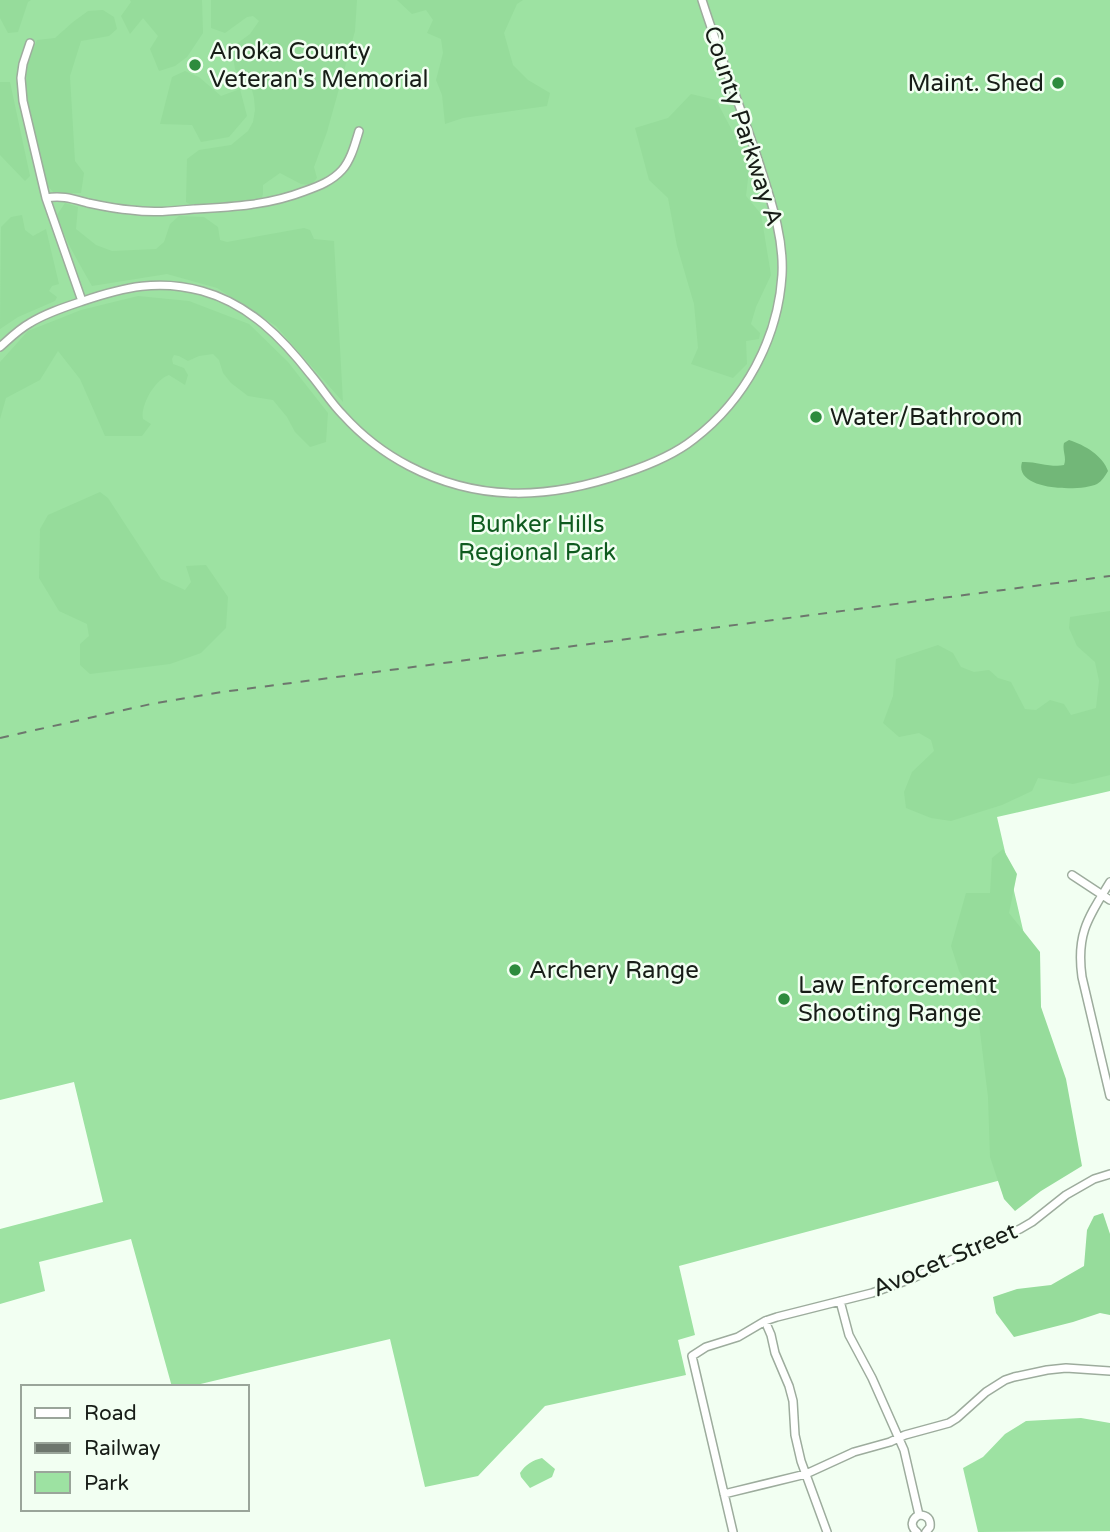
<svg xmlns="http://www.w3.org/2000/svg" width="1110" height="1532" font-family="'Varela Round',sans-serif">
<rect width="100%" height="100%" fill="#f2fff2"/>
<path fill="#9de2a2" d="M0,0h1110v791l-113,26 79,343 -397,106 16,69 -17,5 8,35 -141,31 -67,70 -53,11 -35,-148 -202,48h-16l-41,-148 -92,23 6,29 -45,13v-75l103,-27 -29,-120 -74,18z
M1081,1418l29,5v108l-132,1 -15,-64 20,-11 22,-23 21,-13z
M542,1458l13,11 -3,8 -22,11 -9,-11 -1,-4c5,-8 13,-13 22,-15z"/>
<path fill="#96dc9b" d="M0,0h31l-3,2 -10,30 -10,1 -8,-15z
M130,0h72l1,33 -16,24 -12,9 -16,5 -9,-22 8,-13 -15,-18 -13,16 -9,-18 10,-14z
M211,0h146l-2,31 -28,101 -13,35 3,11 -6,7 -10,-1 -21,-11 -17,12v9l-2,6 -70,5 -5,-3 1,-43 12,-9 32,-5 17,-14 5,-9 2,-12 -1,-12 -2,-8 -17,-21 -2,-13 2,-11 15,-11 9,-13 -6,-5 -6,1 -22,16 -14,-5z
M397,0h126l-6,4 -13,29 9,32 15,15 22,13 -3,13 -84,12 -18,6 -3,-29 -6,-15 7,-27 -2,-14 -14,-6 6,-13 -7,-10 -14,4z
M103,10l11,7 3,12 -8,7 -28,5 -11,35 5,85 9,12 -3,20h-27l-8,-9 -15,-62 -5,-31 1,-27 10,-24 18,-2 18,-16 15,-11z
M185,71l14,6 22,19 19,-7 7,27 -18,21 -28,5 -9,-17 -32,-1 12,-47z
M0,82h10l20,94 -5,5 -25,-26z
M691,94l25,6 18,34 15,36 -3,26 15,18 10,61 -15,32 -5,17 9,9 -1,6 -13,2 1,23 -14,14 -42,-14 7,-16 -4,-44 -17,-58 -9,-48 -19,-18 -14,-52 33,-10z
M65,203l13,4 -2,22 20,16 16,6 44,-2 8,-7 6,-18 9,-8 25,1 14,10 2,13 7,2 77,-14 6,2 4,9 20,2 9,161 -67,-76 -59,-38 -50,-14 -75,12c-13,-23 -27,-45 -35,-71z
M22,215l3,15 8,6 13,-7 13,55 -7,2 -3,5 8,6 -2,4 -37,16 -18,12 1,-102 10,-10z
M138,296l51,5 60,23 39,38 40,51 -2,29 -16,5 -15,-15 -8,-15 -14,-17 -25,-4 -17,-13 -8,-10 -4,-13 -6,-6 -14,2 -11,5 -9,-5 -5,-1 -2,4 1,5 11,4 4,7 -3,10 -16,-10c-14,4 -29,31 -26,44l8,5 -9,12h-37l-25,-57 -22,-28 -18,29 -34,18 -6,21v-57l28,-31 53,-21z
M100,492l8,6 53,81 24,11 6,-8 -5,-16 20,-1 22,32 -2,31 -25,25 -31,11 -80,10 -10,-9v-21l9,-8 -2,-12 -28,-13 -20,-33 1,-49 8,-14z
M1110,611v164l-37,9 -35,-6 -6,13 -30,14 -51,16 -20,-3 -25,-10 -2,-16 8,-20 22,-21 -3,-11 -12,-7 -20,4 -16,-14 10,-27 3,-37 42,-14 15,8 8,14 13,5 15,-2 9,8 13,4 14,27 11,1 14,-10 14,4 7,11 25,-7 3,-27 -4,-19 -18,-16 -8,-18 1,-11z
M1003,849l14,25 -8,39 31,39 1,55 25,72 16,87 -41,25 -26,20 -11,-12 -14,-42 -2,-60 -12,-98 -17,-28 -8,-25 15,-53h24l2,-35z
M1103,1213l7,21v81l-10,-2 -27,9 -59,15 -18,-24 -3,-16 24,-8 34,-4 33,-19 3,-36 7,-14z"/>
<path fill="#72b778" d="M1069,440c16,5 34,16 39,31 -3,5 -6,10 -11,13 -17,8 -84,7 -75,-22 13,-1 30,6 42,3 3,-8 -2,-14 0,-22z"/>
<g fill="none" stroke-linecap="round" stroke-linejoin="round">
<g stroke="#9dac9d" stroke-width="10">
<path id="minor" d="M30,43l-7,21 -2,14 2,23 23,97 36,103
M46,198c16,-3 27,1 42,5 14,3 28,6 43,7 21,3 42,1 64,-1 38,-2 74,-4 110,-18 14,-5 27,-10 37,-21 9,-10 13,-26 17,-39
M0,347c9,-8 19,-18 30,-24 16,-10 35,-16 53,-22 41,-14 76,-22 119,-10 47,13 80,47 109,84 11,13 20,28 32,40 19,21 41,38 66,51 71,37 142,33 216,7 24,-8 49,-18 69,-34 51,-39 84,-100 88,-164 2,-36 -10,-71 -21,-106 -18,-57 -41,-112 -59,-169
M1072,875l38,25
M1110,882c-22,36 -34,52 -28,95l28,119
M840,1301l9,34 23,43 32,72 15,65
M765,1321l6,14 4,18 14,33 4,15 2,34 6,26 26,71
M724,1494l82,-20 48,-22 36,-10 15,-7 44,-12 8,-5 29,-26 19,-12 9,-3 33,-7 19,-2 44,3
M919,1515c8,0 12,4 11,12l-4,5
M733,1532l-41,-176 14,-9 32,-10 27,-16 12,-4 95,-24 39,-14 72,-34 37,-16 12,-7 34,-27 28,-16 16,-5
M917,1532c-7,-5 -6,-13 2,-17"/>
</g>
<use href="#minor" stroke="#fff" stroke-width="7"/>
<path stroke="#6d766d" stroke-width="2" stroke-dasharray="9 9" stroke-linecap="butt" d="M0,738l151,-34 71,-12 888,-116"/>
</g>
<g fill="#2d8b3d" stroke="#f2fff2" stroke-width="2.5">
<circle cx="195" cy="65" r="7"/>
<circle cx="1058" cy="83" r="7"/>
<circle cx="816" cy="417" r="7"/>
<circle cx="515" cy="970" r="7"/>
<circle cx="784" cy="999" r="7"/>
</g>
<g text-anchor="middle" dominant-baseline="central" stroke-width="5" stroke-linejoin="round" paint-order="stroke">
<g font-size="24" fill="#171d17" stroke="#f2fff2" text-anchor="start">
<text x="209" y="51">Anoka County<tspan x="209" dy="28">Veteran's Memorial</tspan></text>
<text x="1044" y="83" text-anchor="end">Maint. Shed</text>
<text x="830" y="417">Water/Bathroom</text>
<text x="529" y="970">Archery Range</text>
<text x="798" y="985">Law Enforcement<tspan x="798" dy="28">Shooting Range</tspan></text>
</g>
<g font-size="24" fill="#171d17" stroke="#f2fff2">
<text transform="translate(743 126) rotate(72)">County Parkway A</text>
<text transform="translate(945 1260) rotate(-23)">Avocet Street</text>
</g>
<g font-size="24" fill="#0f5b1f" stroke="#f2fff2">
<text x="537" y="524">Bunker Hills<tspan x="537" dy="28">Regional Park</tspan></text>
</g>
</g>
<rect x="21" y="1385" width="228" height="126" fill="#f2fff2" stroke="#9aa59a" stroke-width="2"/>
<rect x="35" y="1408" width="35" height="10" fill="#ffffff" stroke="#9aa59a" stroke-width="2"/>
<text x="84" y="1420" font-size="21" fill="#171d17">Road</text>
<rect x="35" y="1443" width="35" height="10" fill="#6d766d" stroke="#9aa59a" stroke-width="2"/>
<text x="84" y="1455" font-size="21" fill="#171d17">Railway</text>
<rect x="35" y="1472" width="35" height="21" fill="#9de2a2" stroke="#9aa59a" stroke-width="2"/>
<text x="84" y="1490" font-size="21" fill="#171d17">Park</text>
</svg>
